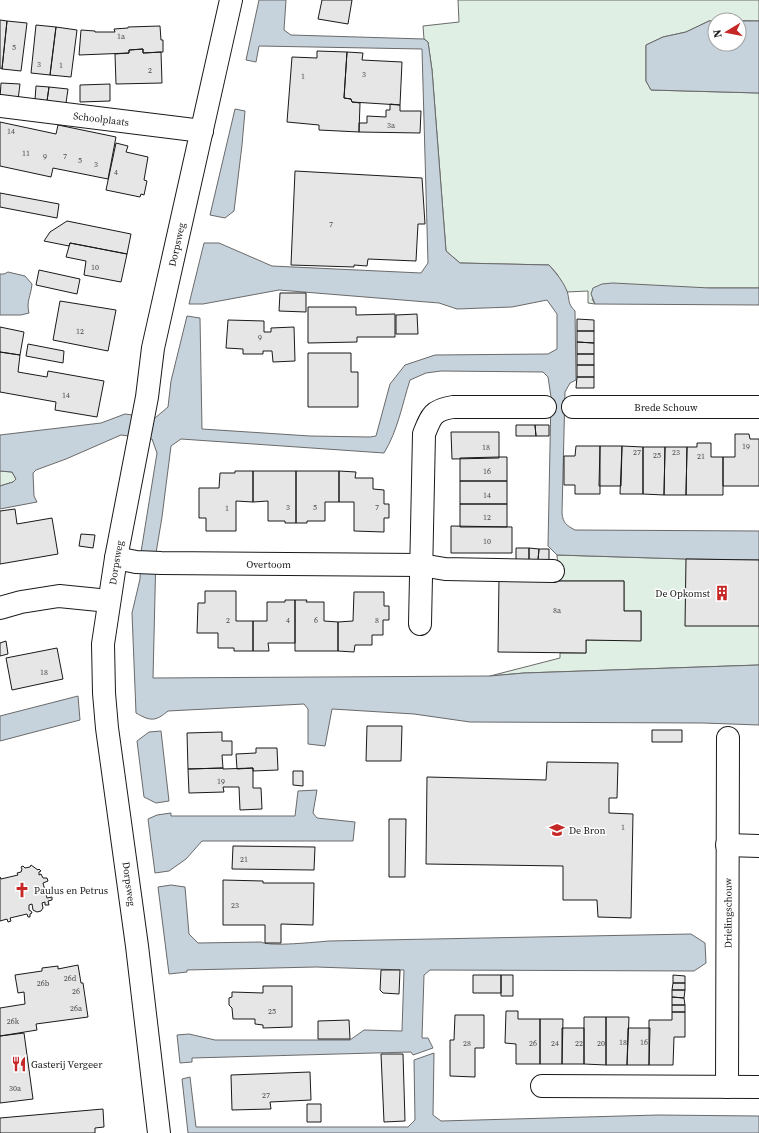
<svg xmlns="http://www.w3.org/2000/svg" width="759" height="1133" font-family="'Source Serif 4',serif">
<rect width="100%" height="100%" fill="#fff"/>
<path fill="#e0efe3" stroke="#6a6a6a" d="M458,0h301v21l-44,-1v1h-6l-23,11 -23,5 -17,8v36l5,9 108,3v195h-49l-118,11 3,5 -7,-1v-12l-21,1 -10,-18 -8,-9 -89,-2 -14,-12 -14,-181 -4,-28 -4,-3 -1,-13 36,-4z
M0,471l12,1 4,7 -3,3 -13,4z
M557,555l129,4 73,1v105l-235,8 -34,3 70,-18v-5h26v-13h55v-29h-17v-30h-65z"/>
<path fill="#c6d2dc" stroke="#6a6a6a" d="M259,0h27l-2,30 7,5 133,4 4,3 4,28 14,181 14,12 89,2c7,8 14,16 18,26 3,9 0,12 8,20l1,69 -6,3 -5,9 -3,121c1,10 4,12 13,17l184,1v29l-73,-1 -129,-4 -9,-9 3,-149 -3,-20 -5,-5 -102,-1 -15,2 -16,7c-8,25 -12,50 -26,73l-203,-14 -10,7 -9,71 -6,36 -3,125 337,-2 34,-3 235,-8v60l-56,-2 -233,-1 -56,-8 -82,-5 -7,37 -17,-2v-35l-4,-5 -136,7c-13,11 -18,10 -32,2l-4,-100 8,-34 1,-27 16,-99 -5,-14 -31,-4 -55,24 -30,11 -3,3 1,23 3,6 -37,7v-23l13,-4 3,-3 -4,-7 -12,-1v-36l101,-12 24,-9 30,4 13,-11 3,-26 16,-65 13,2 2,111 108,7 60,1 6,-1 14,-52 15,-19 30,-10 113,-1 9,-5v-35l-10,-14 -35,7 -55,2 -18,-6 -160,-13 -76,14h-14l15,-61h15l53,23 149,7 7,-10 -6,-214 -163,-3 -3,16 -10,-2z
M709,21h6v23h24v-23h20v72l-108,-3 -5,-9v-36l17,-8 23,-5z
M235,109l10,2 -3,34 -8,66 -9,7 -15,-3z
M8,272l17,4 7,8c-1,12 -6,17 -3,29l-8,2h-21v-41h4z
M613,283l97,5h49v17l-164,-1 -4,-10 2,-6 9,-4z
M78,696l2,24 -80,21v-25z
M161,731l8,70 -13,2 -12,-6 -7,-56 12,-9z
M317,790l-4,23 4,5 38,4 -2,19h-151l-16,18 -17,12 -14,2 -7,-54 9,-4 14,-2v3h124l3,-25z
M171,885l14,2 4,47 9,9 63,-1c9,5 55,0 68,-1l362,-7 14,9 1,20 -12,8 -264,-1 -6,5 -2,63h6l5,10 -20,7 -2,-3 -219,6v4l-12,1 -3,-28 12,-1 26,6h135l14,-10 38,1 2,-61 -88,-3 -129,3v2l-18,2 -11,-87z
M434,1053l-1,62 8,6 217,-6 101,1v17h-571l-6,-54 8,-2 6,50h212l7,-7 -1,-60z"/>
<path fill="#e6e6e6" stroke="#1a1a1a" d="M322,0h30l-4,24 -30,-5z
M0,20l7,1 -5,48 -2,-1z
M7,21l20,2 -6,48 -19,-2z
M36,25l20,2 -6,48 -19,-2z
M160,26l1,14h2v12l-20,1v-4l-14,1v3l-50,2 2,-25 14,1v1h20l-1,-3 14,-1v-1z
M56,27l21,3 -6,47 -21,-2z
M143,49v4l18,-1 1,31 -46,1 -1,-30 14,-1v-3z
M317,51l30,1 -3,46 7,1 1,3 8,1 -1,29 -40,-2v-5l-32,-3 5,-65 25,1z
M347,52l16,1 -1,7 40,2 -2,43 -48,-3 -1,-3 -7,-1z
M1,83l19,1 -2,16 -18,-2z
M110,84v17l-30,1v-17z
M36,86l13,1 -2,14 -12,-1z
M49,87l19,2 -2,14 -19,-2z
M390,104l10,1v6h21l-1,22 -61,-1v-9h8v-7l19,1v-7h4z
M0,122l56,12 2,-9 58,12 -8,42 -55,-11 -2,9 -51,-11z
M116,143l12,3 -2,6 22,5 -4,23 3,1 -3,14 -3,-1 -1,3 -34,-7z
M295,171l127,7 3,46h-7l-2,37 -48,-2 -1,7 -13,-1v2l-63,-2z
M0,193l59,11 -2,14 -57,-11z
M67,221l64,13 -4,20 -57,-11 -1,3 -25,-5 6,-9z
M70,243l57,11 -6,28 -37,-7 2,-14 -20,-4z
M39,270l41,9 -3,15 -41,-9z
M280,293h26v19l-27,-1z
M60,301l56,9 -8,41 -55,-11z
M308,307h48v8l39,-1v23h-38v5l-49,1z
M417,314l1,20h-22v-19z
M577,319l17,1v11h-17z
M228,320l36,1v11h7v-4l23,-1 1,34 -22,1 -1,-11h-9v3h-20v-5l-17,-1z
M0,327l24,5 -4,23 -20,-3z
M577,331h17v12l-17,-1z
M577,342l17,1v11h-17z
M28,344l36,7 -1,12 -37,-7z
M0,352l20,3 -2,17 29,5 1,-6 56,10 -7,36 -42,-7 1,-8 -56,-10z
M308,353h43v19h7v35h-50z
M577,354h17v11h-17z
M577,365h17v12h-17z
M577,377h17v11h-18z
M516,425h19l1,11h-20z
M535,425h14v11h-13z
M451,432h48v26l-47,1z
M735,434h14l1,5h9v47h-36v-29h12z
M697,443h14v14h12v38h-37l1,-48h10z
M576,446h24v48h-25v-9h-11v-29h11z
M600,446h22l-1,40h-22z
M622,446l21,1v47h-23z
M643,447h22l-1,48 -21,-1z
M665,447h22l-1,48h-22z
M499,457h8v24h-47v-23z
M235,471h18v31l-17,-1v30h-30v-13h-7v-30h20l1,-15h15z
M253,471h43v52h-11v-2h-17v-20l-15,1z
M296,471h43v31h-14v19h-18v2h-11z
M339,471l17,1 -1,6h18v11l11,1v14h5v14h-5v14l-30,-1v-29h-15z
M460,481h47v23h-47z
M460,504h47v23h-47z
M15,509l2,15 35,-6 6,36 -58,10v-53z
M451,526l61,1v26h-61z
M81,534l14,1 -2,13 -14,-2z
M516,548h13v12h-13z
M529,548l10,1 -1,11h-9z
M539,549h10v11h-11z
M686,559l73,1v66h-74z
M499,577l34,4h91v30h17v30l-55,-1v13l-88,-1z
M205,591h31v30h17v30h-19v-3h-16v-15h-21l1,-30h7z
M354,592h30v14h5v14h-6v15h-11v10h-17l-1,7 -16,-1v-29l15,-1z
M285,600h10v43h-27l1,8h-16v-30h14v-19h18z
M295,600h12l-1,2h18v19l14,1v29h-43z
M6,641l2,13 -8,2v-13z
M57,648l6,31 -51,11 -6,-32z
M367,726h35l-1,35h-35z
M652,730h30v12h-30z
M222,732v9h10v14h-10l1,13 -35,1 -1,-36z
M256,748h21l1,22 -25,1v-3l-16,1 -1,-15 20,-1z
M547,762l71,1 -1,35h-8v15l24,1 -2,104 -33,-1 -1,-17h-34v-34l-137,-2 1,-87 119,3z
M223,768v1l30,-1v20h8l1,21 -22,1 -1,-23h-16l1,5 -35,1 -1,-24z
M293,771h10v15l-10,-1z
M389,819h17l-1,58h-16z
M233,846l82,1 -1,23 -82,-1z
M31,865l7,5 1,-1 2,2 -2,1v3l2,-1 2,4h4l1,3 -5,2 4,15 5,-1v3l-4,1 1,4h-4v-3l-3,1 1,5 -2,3 -4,1 -4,-2 -1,-6 -3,1v5l2,1 1,2 -2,1v3h-2l-1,-3 -17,4 1,3 -3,1 -1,-3 -7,2v-44l1,2 17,-4 -1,-2 4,-1 1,-3 -1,-2 2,-1 2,2 5,-1z
M223,880l40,1v2h51l-1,42 -32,-1v19h-16v-18h-42z
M78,965l3,18h2l5,34 -52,7 1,6 -37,6v-28l25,-4 -1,-12 -6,1 -3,-18 27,-4v-3l16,-2v3z
M381,970h19l-1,24 -16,-1 -3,-3z
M473,975h28v18h-28z
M501,975h12v21h-12z
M673,975l12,1v7h-12z
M673,983h12v7h-13z
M263,986h29v41l-29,1v-3l-8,-1v-5h-22l-1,-11 -3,-3v-7l3,-1v-5l31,1z
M672,990h13l-1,8 -12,-1z
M672,997l12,1 1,7h-13z
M672,1005h13v7h-13z
M506,1011h12v8h22v45h-24v-20l-11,-1z
M672,1012h13v25h-11l-1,28h-24v-45h23z
M455,1015h29v33h-9v29l-25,-1v-36h4z
M584,1017h22v48l-22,-1z
M606,1017h23l-2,48h-21z
M540,1019h23l-1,45h-22z
M349,1020l1,19h-32v-18z
M562,1028h22v36h-22z
M628,1028h22l-1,37h-22z
M24,1033l9,66 -33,4v-67z
M381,1054h22l2,67 -21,1z
M310,1072l1,28 -41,2 1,7 -39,1 -1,-35z
M307,1104h14v18h-14z
M103,1109l1,18 -9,1v5h-95v-15z"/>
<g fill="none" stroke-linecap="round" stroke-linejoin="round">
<g stroke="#1a1a1a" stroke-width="24">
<g id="street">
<path id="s1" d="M0,106l202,25"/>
<path id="s2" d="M573,407h186"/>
<path id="s3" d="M116,558l20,4 25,1 260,2 24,4 108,2"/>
<path d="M0,608l21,-6 38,-6 50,5"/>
<path d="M420,624l4,-190c7,-18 9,-24 29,-27h92"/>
<path d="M727,845l32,1"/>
<path d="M542,1086l217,1"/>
<path id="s4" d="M727,1087l1,-349"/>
</g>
</g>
<g stroke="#1a1a1a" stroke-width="24">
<g id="secondary">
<path id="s5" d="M159,1133l-22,-187 -30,-218 -3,-35 -1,-49 13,-86 31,-161 6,-49 78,-348"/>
</g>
</g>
<use href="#street" stroke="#fff" stroke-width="22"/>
<use href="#secondary" stroke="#fff" stroke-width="22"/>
</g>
<defs>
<g id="building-bare" transform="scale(1.2)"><path d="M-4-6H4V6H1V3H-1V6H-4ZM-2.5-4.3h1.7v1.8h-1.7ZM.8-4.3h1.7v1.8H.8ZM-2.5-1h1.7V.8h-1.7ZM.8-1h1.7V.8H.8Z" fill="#c62828" stroke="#fff" stroke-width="2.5" paint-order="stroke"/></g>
<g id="school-bare" transform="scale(1.2)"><path d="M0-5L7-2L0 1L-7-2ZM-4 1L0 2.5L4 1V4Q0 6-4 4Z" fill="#c62828" stroke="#fff" stroke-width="2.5" paint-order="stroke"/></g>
<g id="church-bare" transform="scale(1.2)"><path d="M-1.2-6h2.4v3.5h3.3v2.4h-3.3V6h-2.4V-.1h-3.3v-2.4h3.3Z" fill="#c62828" stroke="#fff" stroke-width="2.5" paint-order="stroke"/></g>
<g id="restaurant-bare" transform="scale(1.2)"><path d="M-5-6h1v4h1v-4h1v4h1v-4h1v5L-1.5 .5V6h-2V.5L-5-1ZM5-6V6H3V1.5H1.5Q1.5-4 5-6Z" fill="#c62828" stroke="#fff" stroke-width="2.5" paint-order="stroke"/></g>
</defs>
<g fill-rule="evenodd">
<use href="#building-bare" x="722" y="593"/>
<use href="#school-bare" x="557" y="830"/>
<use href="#church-bare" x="22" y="890"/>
<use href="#restaurant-bare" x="19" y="1064"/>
</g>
<g text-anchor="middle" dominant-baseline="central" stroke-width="3" stroke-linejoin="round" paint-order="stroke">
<g font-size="8" fill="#4d4d4d">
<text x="121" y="36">1a</text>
<text x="14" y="47">5</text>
<text x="39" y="64">3</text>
<text x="61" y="65">1</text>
<text x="150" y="70">2</text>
<text x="364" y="74">3</text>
<text x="303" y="76">1</text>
<text x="391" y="125">3a</text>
<text x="11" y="131">14</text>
<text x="26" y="153">11</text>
<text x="45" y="156">9</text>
<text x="65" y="156">7</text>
<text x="80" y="160">5</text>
<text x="96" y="164">3</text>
<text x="116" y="172">4</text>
<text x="331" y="224">7</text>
<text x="95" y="267">10</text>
<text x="80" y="331">12</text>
<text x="260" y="337">9</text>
<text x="66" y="395">14</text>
<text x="746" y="446">19</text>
<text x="486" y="447">18</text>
<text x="637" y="452">27</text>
<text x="676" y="452">23</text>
<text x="657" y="455">25</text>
<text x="701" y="456">21</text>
<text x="487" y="471">16</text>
<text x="487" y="495">14</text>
<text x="288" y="507">3</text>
<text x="315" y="507">5</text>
<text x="377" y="507">7</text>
<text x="227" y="508">1</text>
<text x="487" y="517">12</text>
<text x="487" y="541">10</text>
<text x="557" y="610">8a</text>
<text x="228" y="620">2</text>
<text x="288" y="620">4</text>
<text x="316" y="620">6</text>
<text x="377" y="620">8</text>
<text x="44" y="672">18</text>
<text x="221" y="781">19</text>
<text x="623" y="827">1</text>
<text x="244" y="859">21</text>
<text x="235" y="905">23</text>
<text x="70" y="978">26d</text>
<text x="43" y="983">26b</text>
<text x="76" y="991">26</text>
<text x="76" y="1008">26a</text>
<text x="272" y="1011">25</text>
<text x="13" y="1021">26k</text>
<text x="623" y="1042">18</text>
<text x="644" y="1042">16</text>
<text x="467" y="1043">28</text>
<text x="533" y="1043">26</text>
<text x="555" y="1043">24</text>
<text x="579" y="1043">22</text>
<text x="601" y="1043">20</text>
<text x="15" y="1088">30a</text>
<text x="266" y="1095">27</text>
</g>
<g font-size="10" fill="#1a1a1a" stroke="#fff">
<text stroke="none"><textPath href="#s1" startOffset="102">Schoolplaats</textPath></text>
<text stroke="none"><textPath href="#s5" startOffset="899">Dorpsweg</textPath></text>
<text stroke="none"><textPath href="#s2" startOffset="93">Brede Schouw</textPath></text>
<text stroke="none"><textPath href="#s5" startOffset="575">Dorpsweg</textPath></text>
<text stroke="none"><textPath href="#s3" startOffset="153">Overtoom</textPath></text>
<text transform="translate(129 884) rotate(82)">Dorpsweg</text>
<text stroke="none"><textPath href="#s4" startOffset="174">Drielingschouw</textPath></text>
</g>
<g font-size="10" fill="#1a1a1a" stroke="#fff" text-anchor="start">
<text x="710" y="593" text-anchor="end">De Opkomst</text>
<text x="569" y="830">De Bron</text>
<text x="34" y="890">Paulus en Petrus</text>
<text x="31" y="1064">Gasterij Vergeer</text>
</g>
</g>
<g transform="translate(727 32) rotate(260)"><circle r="19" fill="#ffffff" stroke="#a3a3a3"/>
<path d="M0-3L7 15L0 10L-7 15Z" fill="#c62828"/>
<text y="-6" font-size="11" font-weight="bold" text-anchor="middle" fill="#1a1a1a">N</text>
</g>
</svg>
